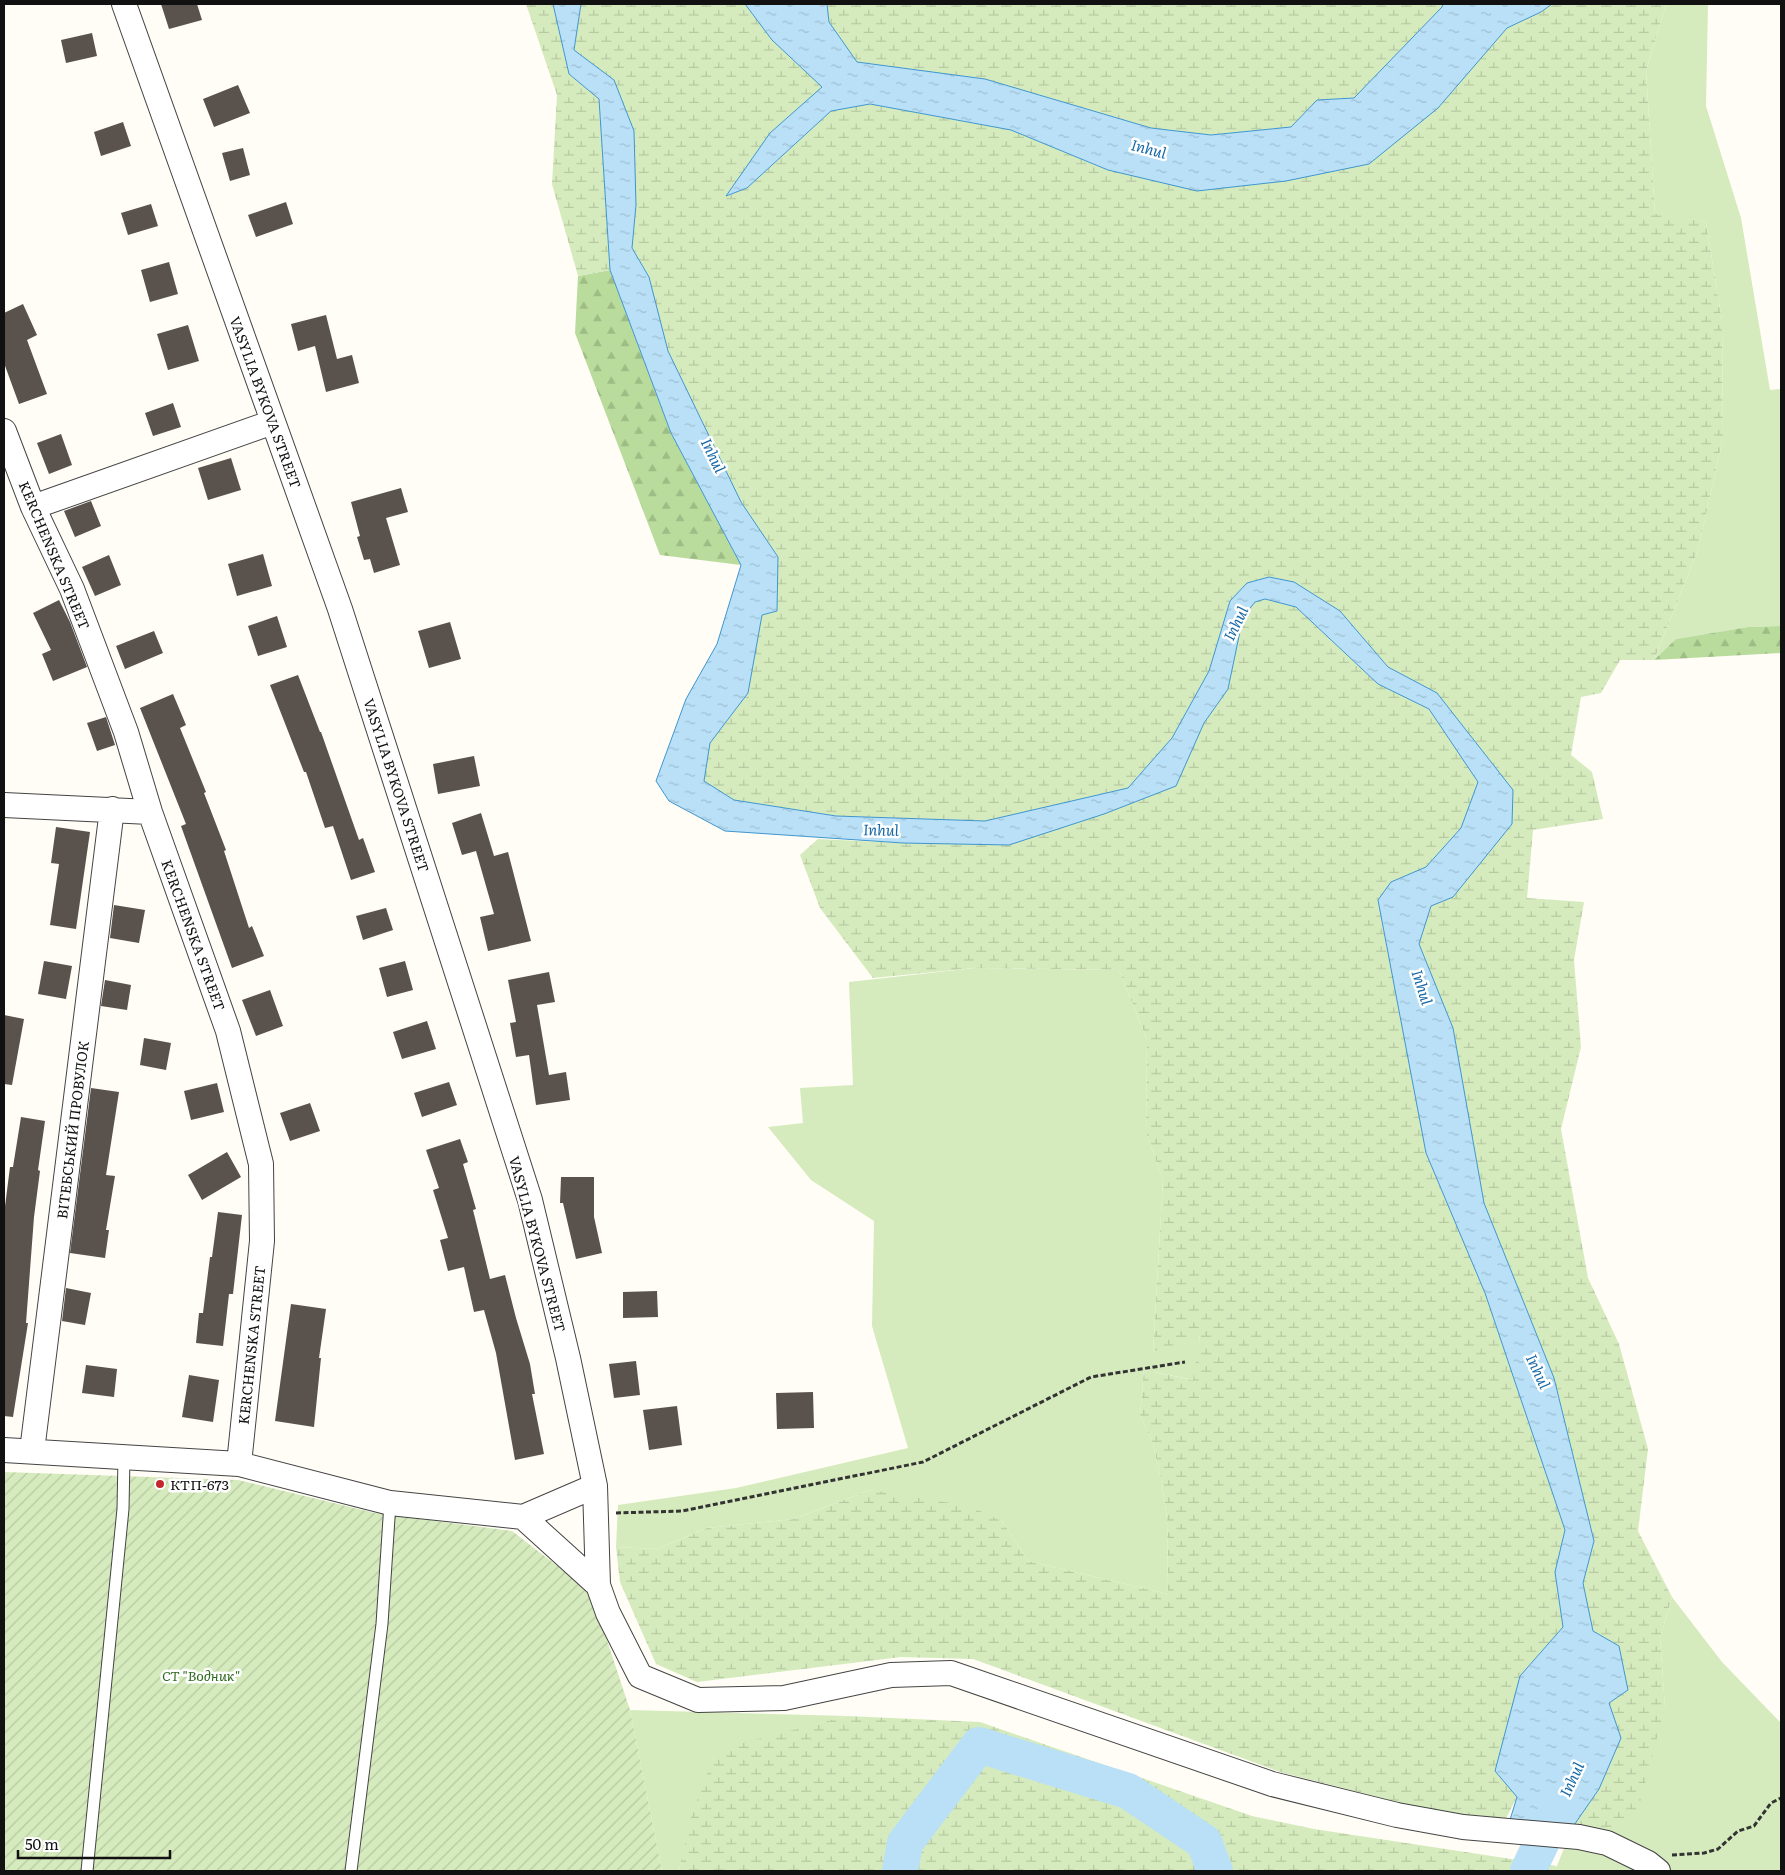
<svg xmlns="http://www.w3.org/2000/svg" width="1785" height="1875" font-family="Literata,serif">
<defs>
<pattern id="forest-firs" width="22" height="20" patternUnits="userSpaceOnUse" patternTransform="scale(1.25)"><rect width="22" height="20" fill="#b9dc9c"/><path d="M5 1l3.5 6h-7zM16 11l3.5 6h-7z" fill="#9ebc85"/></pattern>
<pattern id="wetland-marsh" width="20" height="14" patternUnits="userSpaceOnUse" patternTransform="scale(1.25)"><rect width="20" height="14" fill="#d5ebbd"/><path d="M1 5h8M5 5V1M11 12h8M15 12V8" fill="none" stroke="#b6c8a1"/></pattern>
<pattern id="garden-furrows" width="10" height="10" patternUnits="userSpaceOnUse" patternTransform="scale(1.25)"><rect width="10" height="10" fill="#d5ebbd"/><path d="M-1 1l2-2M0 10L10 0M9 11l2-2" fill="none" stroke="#b6c8a1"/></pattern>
<pattern id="water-ripples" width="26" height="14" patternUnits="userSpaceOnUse" patternTransform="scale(1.25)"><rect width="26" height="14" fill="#b9e0f7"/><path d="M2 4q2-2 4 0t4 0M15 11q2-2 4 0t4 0" fill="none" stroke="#9ebfd3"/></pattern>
</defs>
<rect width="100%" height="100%" fill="#fffdf5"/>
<path fill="#d5ebbd" d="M1666,4h42l-2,102 35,112 29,172 11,-1v237l-33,1 -72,12 -22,21 44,-110 25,-112 -1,-117 -16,-99 -51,-7 -9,-144z
M975,968l144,2 28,70 -1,93 17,47 -10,172 47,-17 -6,45 -50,-10 -4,45 13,29 9,40 5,34 1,76 -140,-33 -26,-40 -132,-31 -76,29 -87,9 -50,21 -41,-2 2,-42 118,-17 172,-40 -36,-122 2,-105 -63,-41 -43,-53 35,-4 -3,-35 53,-3 -4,-103z
M1672,1597l50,65 59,61v148h-230l6,-5 15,-38 93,-121 -5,-69z
M630,1710l217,6 -131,35 -24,65 -13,55h-17z"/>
<path fill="url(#forest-firs)" d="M610,270l61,163 70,132 -81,-10 -85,-222 3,-57z
M1781,626v27l-127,7 22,-21 72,-12z"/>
<path fill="url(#wetland-marsh)" d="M526,4h27l16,70 30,25 11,171 -32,6 -26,-92 5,-89z
M581,4h164l27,36 51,47 -53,46 -43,63 20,-8 84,-77 39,-7 141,26 97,40 330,-62 69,-80 34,-16 11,-8h114l-20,67 9,143 51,8 16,99 1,117 -25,112 -44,110h-34l-19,33 -20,4 -10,58 21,17 11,47 -70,11 -6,68 57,4 -10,58 7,87 -20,82 27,149 31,66 29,105 -10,82 34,66 -12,41 5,69 -27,104 -36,24 -30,-7 27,-39 22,-51 -12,-35 19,-13 -9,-44 -26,-15 -10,-48 11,-42 -40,-163 -70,-175 -31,-175 -34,-84 12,-38 22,-9 59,-73 -75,-131 -49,-26 -48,-56 -46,-29 -64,18 -21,71 -37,67 -44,50 -142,33 -150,-5 -102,-16 -30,-19 6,-38 38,-50 14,-78 16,-58 -37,-55 -73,-151 -19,-74 -17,-29 4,-43 -2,-74 -60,-81z
M827,4h616l-1,3 -88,91 -37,2 -26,27 -80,8 -60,-7 -166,-49 -128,-17 -28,-40z
M1265,599l31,8 82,77 51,25 49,73 -17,46 -35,39 -35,15 35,271 59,140 80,237 -10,42 8,55 -43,49 -3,121 -14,27 -86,-12 -39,-15 -98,-25 -307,-113 -72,-2 -204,25 -41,-18 -36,-82 -4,-35 41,2 50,-21 87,-9 76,-29 99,16 33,15 26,40 140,33 -1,-76 -5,-34 -9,-40 -13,-29 4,-45 49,10 7,-44 -47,16 10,-172 -17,-47 1,-93 -28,-70 -144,-2 -102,10 -53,-70 -20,-53 18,-16 85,4 273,-57 28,-63 24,-34 15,-72 12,-15z
M847,1716l133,6 272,94 62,13 243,37 -6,5h-872l12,-55 25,-66z"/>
<path fill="url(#garden-furrows)" d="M4,1472l234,8 137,33 137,18 79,61 39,118 32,161h-658z"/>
<path fill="url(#water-ripples)" stroke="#3f96cf" d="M553,4h28l-7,46 40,30 20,51 2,74 -4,43 17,29 19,74 73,151 37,55 -1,54 -15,4 -14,78 -38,50 -6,38 30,19 102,16 149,5 143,-33 44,-50 37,-67 21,-70 17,-18 22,-6 25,5 46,29 48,56 49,26 76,97 -1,34 -59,73 -22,9 -12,38 34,84 31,175 70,175 40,163 -11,42 10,48 26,15 9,44 -19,13 12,35 -22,51 -27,39 -63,-5 8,-26 -22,-26 25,-95 43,-49 -8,-55 10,-42 -80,-237 -59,-140 -48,-253 13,-18 35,-15 35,-39 17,-46 -49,-73 -51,-25 -82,-77 -31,-8 -10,3 -12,15 -15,72 -24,34 -28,63 -72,28 -95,31 -106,-2 -178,-12 -56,-30 -13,-20 30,-82 31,-55 24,-79 -70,-132 -61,-163 -11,-171 -30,-25z
M745,4h82l2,18 28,40 128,17 166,49 60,7 80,-8 26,-27 37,-2 88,-91 1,-3h109l-11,8 -34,16 -69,80 -69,56 -83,17 -89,10 -89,-21 -97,-40 -141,-26 -39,7 -84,77 -21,8 44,-63 52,-46 -50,-47z"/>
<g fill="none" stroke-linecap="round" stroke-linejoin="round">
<path stroke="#b9e0f7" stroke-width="36" d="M900,1871l5,-28 74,-98 149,46 76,51 11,29
M1528,1871l33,-70"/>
</g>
<path fill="#5a524d" d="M161,4h36l5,16 -33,9z
M92,33l5,23 -31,7 -5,-23z
M238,85l12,28 -36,14 -11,-28z
M123,122l8,24 -30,10 -7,-24z
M243,148l7,27 -20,6 -8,-28z
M286,202l7,22 -37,13 -8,-22z
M151,204l7,22 -30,9 -7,-22z
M169,262l9,32 -28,8 -9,-32z
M23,304l14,31 -10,5 20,54 -28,10 -15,-41v-50z
M326,315l11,44 15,-4 7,28 -33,9 -11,-46 -17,5 -7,-27z
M188,325l11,36 -31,9 -11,-36z
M173,403l8,24 -28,9 -8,-23z
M61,434l11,31 -23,9 -12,-31z
M231,458l10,32 -33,10 -10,-32z
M401,488l7,24 -22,6 14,47 -26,8 -4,-14 -6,1 -7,-23 3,-1 -9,-34z
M91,501l10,25 -26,11 -11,-26z
M263,554l9,32 -35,10 -9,-32z
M109,555l12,30 -26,11 -13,-29z
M59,600l11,22 17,45 -34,14 -11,-27 9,-4 -18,-37z
M277,616l10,31 -29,9 -10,-30z
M450,622l11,37 -32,9 -11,-37z
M154,631l9,22 -38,16 -9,-23z
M298,675l22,57h1l38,108 4,-2 12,34 -24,8 -18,-54 -8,2 -19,-56h-2l-34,-87z
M173,694l13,31 -6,3 26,64 -2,1 22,57 -2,1 25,77 3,-2 12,30 -32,12 -51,-142 5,-2 -46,-116z
M106,717l9,28 -18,6 -10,-28z
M474,756l6,30 -42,8 -5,-30z
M481,813l13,43 14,-4 23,89 -43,10 -8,-34 14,-3 -18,-63 -14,4 -10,-32z
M56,827l34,5 -14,97 -26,-4 9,-61 -8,-1z
M114,905l31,5 -6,33 -29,-5z
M386,908l7,22 -30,10 -7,-24z
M44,961l28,5 -6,33 -28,-5z
M405,961l8,29 -26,7 -8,-29z
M549,972l6,30 -18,3 12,70 17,-3 4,28 -34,5 -7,-50 -13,2 -6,-34 6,-1 -8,-42z
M105,980l26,5 -4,25 -26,-4z
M270,990l13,36 -27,10 -14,-36z
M4,1015l20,4 -12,66 -8,-1z
M427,1021l9,28 -34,10 -9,-27z
M144,1038l27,5 -5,27 -26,-5z
M449,1082l8,23 -35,12 -8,-24z
M217,1083l7,29 -33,8 -7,-29z
M91,1088l28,4 -13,83 9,1 -9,54h3l-4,28 -35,-5z
M310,1103l10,28 -30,10 -10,-28z
M21,1117l24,4 -7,49 2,1 -6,46 -8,106h2l-15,94 -9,-1v-202l6,-47h3z
M460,1139l8,23 -5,2 13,45 -3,1 17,69 15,-4 11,43 14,46 5,30h-3l12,60 -29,6 -19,-107 -12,-43 -10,2 -10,-45 -16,4 -8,-31 8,-2 -15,-48 6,-2 -13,-38z
M227,1152l14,25 -39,23 -14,-25z
M561,1177h33v40l8,36 -26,6 -13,-56h-3z
M218,1212l24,3 -9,79h-4l-6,52 -27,-3 3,-30h4l7,-56h2z
M66,1288l25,5 -6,32 -23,-4z
M657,1291l1,26 -35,1v-26z
M291,1304l35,5 -7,49h2l-7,69 -39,-6z
M636,1361l4,34 -26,3 -5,-34z
M86,1365l31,4 -3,28 -32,-4z
M189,1375l30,5 -6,42 -31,-5z
M813,1392l1,36 -37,1 -1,-36z
M677,1406l5,39 -33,5 -6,-40z"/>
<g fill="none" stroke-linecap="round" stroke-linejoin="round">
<g stroke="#444" stroke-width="13">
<path id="lane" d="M87,1871l36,-362 1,-52
M351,1871l31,-247 8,-121"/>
</g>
<g stroke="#444" stroke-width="26">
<path id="street" d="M124,4l216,605 190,591 38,158 27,128 3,99
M4,431l29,76 39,82 54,143 24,80 78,219 33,133 1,77 -23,223
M33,507l240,-85
M4,805l146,7
M4,1450l235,14 151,39 133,14 75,68 10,28 32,63 58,24 86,-2 107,-23 60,-2 321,111 125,31 66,12 116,10 28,6 41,20 10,8
M32,1451l80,-642
M523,1517l72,-31"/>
</g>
<path stroke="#333" stroke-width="3" stroke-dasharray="5 2.5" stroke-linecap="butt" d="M616,1513l66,-2 241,-49 168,-85 94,-15
M1672,1855l32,-2 14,-4 20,-18 16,-5 17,-23 10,-5"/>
<use href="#lane" stroke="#fff" stroke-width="11"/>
<use href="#street" stroke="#fff" stroke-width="24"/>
</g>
<circle fill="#c4262e" stroke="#fff" stroke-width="2" cx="160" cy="1484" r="5"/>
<g text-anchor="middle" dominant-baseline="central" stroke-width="5" stroke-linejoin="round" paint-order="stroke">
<g font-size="14" fill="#111" stroke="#fff">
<text transform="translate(266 402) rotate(70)">VASYLIA BYKOVA STREET</text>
<text transform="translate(55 555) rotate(67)">KERCHENSKA STREET</text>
<text transform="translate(397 785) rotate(72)">VASYLIA BYKOVA STREET</text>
<text transform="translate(194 935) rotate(70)">KERCHENSKA STREET</text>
<text transform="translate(72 1130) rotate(-83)">ВІТЕБСЬКИЙ ПРОВУЛОК</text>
<text transform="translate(538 1244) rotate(75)">VASYLIA BYKOVA STREET</text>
<text transform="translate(251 1345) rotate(-84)">KERCHENSKA STREET</text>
</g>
<g font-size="14" fill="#111" stroke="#fff" text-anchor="start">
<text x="170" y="1484">КТП-673</text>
</g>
<g font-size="14" font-style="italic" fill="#2f6b1f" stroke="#fff">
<text x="201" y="1675">СТ "Водник"</text>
</g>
<g font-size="15" font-style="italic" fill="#1768a6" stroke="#fff">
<text transform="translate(1149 148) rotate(15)">Inhul</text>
<text transform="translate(714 455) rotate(64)">Inhul</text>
<text transform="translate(1235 623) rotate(-64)">Inhul</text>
<text transform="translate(881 829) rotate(1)">Inhul</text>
<text transform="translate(1423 987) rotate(72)">Inhul</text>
<text transform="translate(1539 1371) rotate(65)">Inhul</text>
<text transform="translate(1571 1779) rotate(-65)">Inhul</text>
</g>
</g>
<rect width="1785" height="1875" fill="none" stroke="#111111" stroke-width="10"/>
<path d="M18 1850v8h152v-8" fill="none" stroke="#111111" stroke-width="2.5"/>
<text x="25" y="1850" font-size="15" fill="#111111" stroke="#ffffff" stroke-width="4" paint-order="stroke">50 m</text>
</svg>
